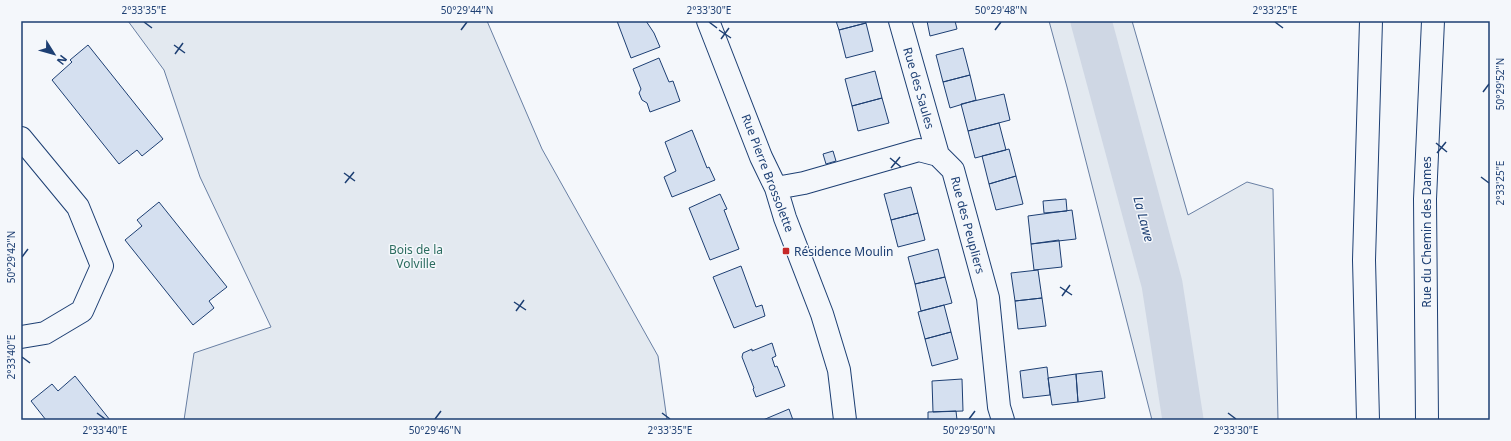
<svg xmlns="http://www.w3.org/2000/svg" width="1511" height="441" font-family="'Noto Sans',sans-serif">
<rect width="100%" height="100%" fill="#f4f7fb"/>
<path fill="#e3e9f0" stroke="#687fa3" d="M128,21h359l55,128 116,207 9,64h-483l10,-67 77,-26 -71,-150 -36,-107z
M1049,21h83l56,194 59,-33 26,7 5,231h-126l-85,-333z"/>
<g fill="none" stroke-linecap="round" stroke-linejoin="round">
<path stroke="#cfd7e4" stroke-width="41" d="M1091,21l71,263 21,136"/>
</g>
<path fill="#d5e0f0" stroke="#1d3f73" d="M617,21h29l8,12 6,14 -29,11z
M836,21h29l1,2 -27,7z
M927,21h28l2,8 -27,7z
M866,23l7,28 -27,7 -7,-28z
M88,45l75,94 -21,17 -5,-6 -18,14 -67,-84 20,-18 -2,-2z
M963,48l7,27 -27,7 -7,-27z
M659,58l10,24 4,-1 7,20 -30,11 -3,-9 -5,-3 -3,-7 2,-4 -8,-20z
M875,71l7,27 -30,8 -7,-27z
M970,75l6,25 -26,8 -7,-26z
M1004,94l6,26 -42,11 -7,-27z
M882,98l7,25 -31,8 -6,-25z
M999,123l7,27 -31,8 -7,-27z
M692,130l15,38 2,-1 6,13 -43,17 -8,-20 12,-6 -11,-29z
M1009,149l7,27 -27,8 -7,-28z
M833,151l3,10 -10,3 -3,-10z
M1016,176l7,28 -27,6 -7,-26z
M911,187l7,26 -27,7 -7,-26z
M720,194l7,15 -3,1 15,39 -29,11 -21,-52z
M1066,199l1,12 -23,2 -1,-12z
M159,202l68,85 -18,14 5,7 -21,17 -68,-85 17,-14 -5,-6z
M1072,210l4,29 -45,5 -3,-28z
M918,213l7,27 -27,7 -7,-27z
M1059,240l3,27 -28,3 -3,-26z
M938,249l7,28 -30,7 -7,-27z
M741,266l15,41 6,-2 3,11 -31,12 -21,-51z
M1038,270l4,28 -27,3 -4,-28z
M945,277l7,26 -31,8 -6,-27z
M1042,298l4,28 -28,3 -3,-28z
M944,305l7,27 -26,7 -7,-27z
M951,332l7,27 -26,7 -7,-27z
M772,343l4,13 -4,2 3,9 2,-1 8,20 -29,11 -3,-8 1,-1 -12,-31 1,-4 9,-4v2z
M1047,367l3,28 -27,3 -3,-27z
M1102,371l3,27 -27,4 -2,-28z
M1076,374l2,28 -26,3 -4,-27z
M75,376l35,44h-64l-15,-19 21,-17 6,7z
M962,379l1,32 -30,1 -1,-31z
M789,409l4,11h-30z
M956,411l1,9h-29v-8z"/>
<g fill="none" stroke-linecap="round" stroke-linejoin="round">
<g stroke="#1d3f73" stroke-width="24">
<path id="minor" d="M708,21l53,136 15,31 9,30 37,96 17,56 6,50
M900,21l38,134
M21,138l57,69 24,59 -20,45 -37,22 -24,4
M776,188l28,-5 115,-33 19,5 15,15 35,128 11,109 4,13
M1427,420l-2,-221 8,-178"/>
</g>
<g stroke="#1d3f73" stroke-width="24">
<path id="major" d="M1368,420l-4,-160 7,-239"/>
</g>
<use href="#minor" stroke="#f4f7fb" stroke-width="22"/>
<use href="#major" stroke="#f4f7fb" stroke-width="22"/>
</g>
<path fill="none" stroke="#1d3f73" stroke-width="1.5" d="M144,22l8,6M709,22l8,6M1275,22l8,6M461,30l6,-8M719,30l12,8M995,30l6,-8M721,39l8,-11M174,45l11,8M175,54l8,-11M1483,92l6,-8M1436,143l11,9M1437,153l9,-11M890,158l11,9M891,168l9,-11M344,173l11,8M1481,177l8,6M345,183l9,-11M22,257l6,-8M1060,287l12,8M1062,296l8,-11M514,302l12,8M516,311l8,-11M22,357l8,6M97,413l8,6M662,413l8,6M1228,413l8,6M435,419l6,-8M969,419l6,-8"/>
<rect fill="#c62828" stroke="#f4f7fb" stroke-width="1.5" x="782" y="247" width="8" height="8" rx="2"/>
<g text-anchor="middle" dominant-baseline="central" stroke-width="3" stroke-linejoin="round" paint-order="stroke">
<g font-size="12" fill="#1d3f73" stroke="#f4f7fb">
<text transform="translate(919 88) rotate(74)">Rue des Saules</text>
<text transform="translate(768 173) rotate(69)">Rue Pierre Brossolette</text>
<text transform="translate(968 225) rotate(75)">Rue des Peupliers</text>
<text transform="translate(1426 232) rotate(-90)">Rue du Chemin des Dames</text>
</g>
<g font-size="12" fill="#2c6c60" stroke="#f4f7fb">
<text x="416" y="249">Bois de la<tspan x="416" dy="14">Volville</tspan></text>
</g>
<g font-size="12" fill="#1d3f73" stroke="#f4f7fb" text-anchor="start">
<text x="794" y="251">Résidence Moulin</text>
</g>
<g font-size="13" font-style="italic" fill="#1d3f73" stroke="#f4f7fb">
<text transform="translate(1144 219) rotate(75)">La Lawe</text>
</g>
</g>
<rect width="1511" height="441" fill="none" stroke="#f4f7fb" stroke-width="44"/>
<g transform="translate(54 54) rotate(127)" stroke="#f4f7fb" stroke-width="3" paint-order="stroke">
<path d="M0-3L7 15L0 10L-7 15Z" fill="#1d3f73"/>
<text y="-6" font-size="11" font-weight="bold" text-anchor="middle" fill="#1d3f73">N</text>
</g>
<rect x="22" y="22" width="1467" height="397" fill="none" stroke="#1d3f73" stroke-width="1.5"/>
<g font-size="10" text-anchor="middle" fill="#1d3f73">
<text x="144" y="14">2°33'35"E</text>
<text x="467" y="14">50°29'44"N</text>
<text x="709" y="14">2°33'30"E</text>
<text x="1001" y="14">50°29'48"N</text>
<text x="1275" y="14">2°33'25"E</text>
<text transform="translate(1500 84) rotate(-90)" y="4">50°29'52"N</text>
<text transform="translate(1500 183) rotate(-90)" y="4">2°33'25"E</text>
<text transform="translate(11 257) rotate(-90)" y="4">50°29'42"N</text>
<text transform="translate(11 357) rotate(-90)" y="4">2°33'40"E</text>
<text x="105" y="434">2°33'40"E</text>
<text x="435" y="434">50°29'46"N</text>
<text x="670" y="434">2°33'35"E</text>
<text x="969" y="434">50°29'50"N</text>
<text x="1236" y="434">2°33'30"E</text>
</g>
</svg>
